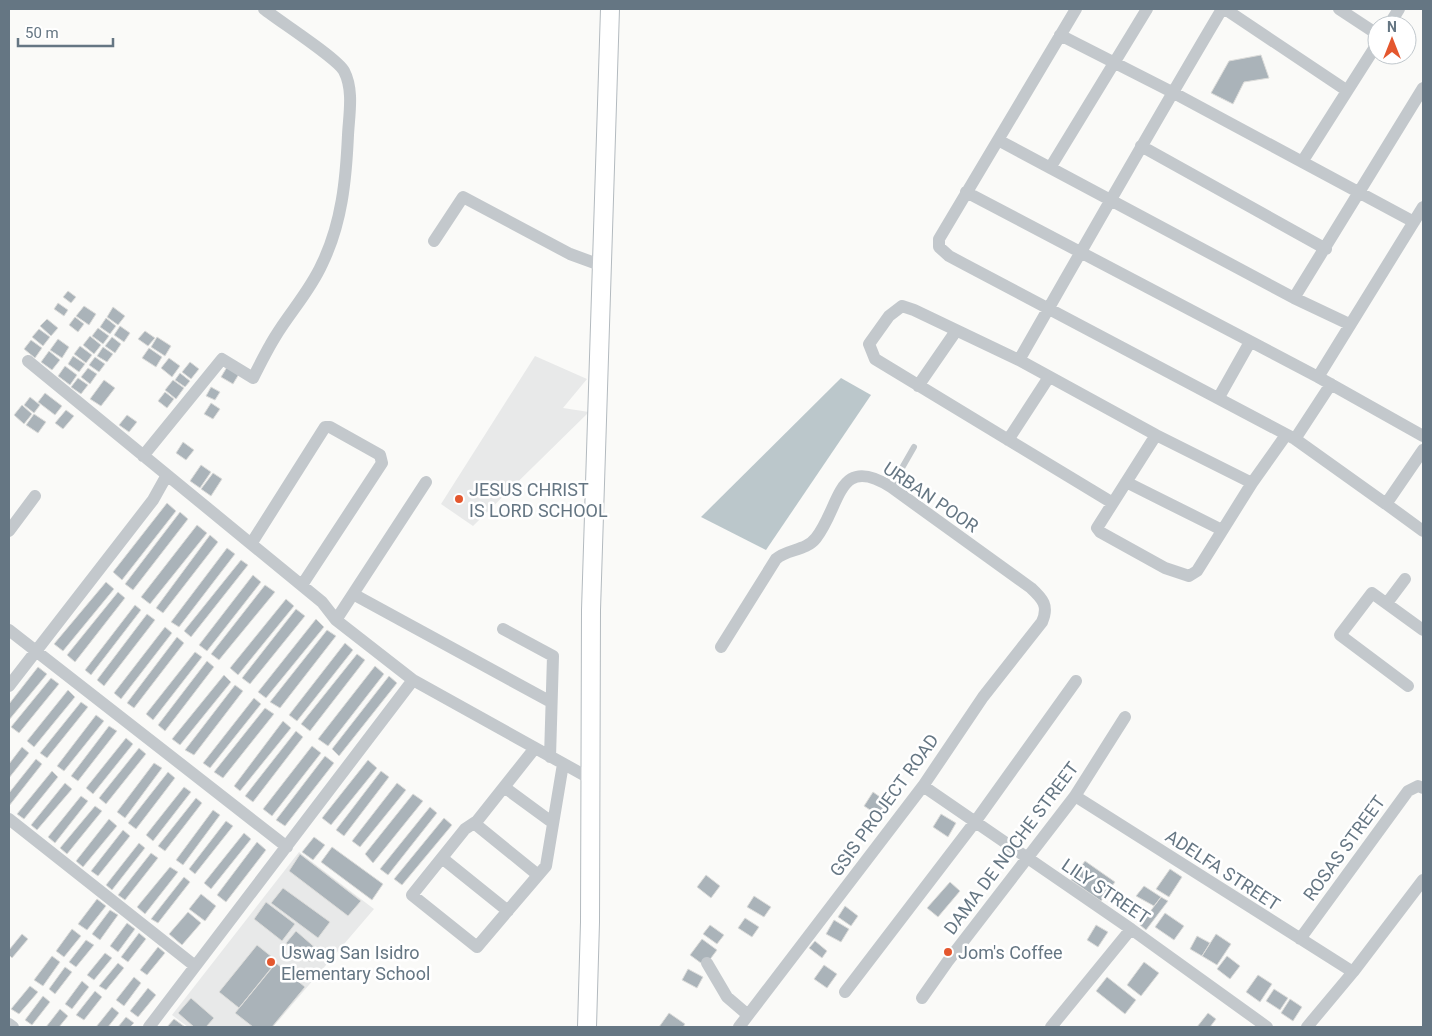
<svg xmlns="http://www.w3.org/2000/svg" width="1432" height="1036" font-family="Roboto,sans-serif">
<rect width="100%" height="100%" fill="#fafaf8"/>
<path fill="#e8e9e9" d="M535,356l52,23 -24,29 26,4 -116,114 -32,-22z
M299,852l75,57 -101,118h-85l-16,-12z"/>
<path fill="#bbc7cb" d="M841,378l30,17 -105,155 -65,-33z"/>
<path fill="#aab3b9" stroke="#dcdcda" d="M1261,55l8,23 -25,4 -11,22 -22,-11 18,-32z
M68,291l8,6 -5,6 -8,-6z
M58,303l10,7 -4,6 -10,-7z
M84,306l12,8 -7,11 -13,-9z
M113,307l12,9 -7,9 -11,-8z
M75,317l9,7 -6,8 -9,-7z
M106,318l10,8 -6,8 -10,-7z
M47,319l11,9 -7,8 -11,-10z
M120,326l10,7 -6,9 -10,-7z
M98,328l11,8 -6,8 -11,-8z
M39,329l11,8 -7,9 -11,-9z
M145,331l10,7 -7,8 -10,-7z
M90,336l11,9 -7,9 -11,-9z
M112,337l9,7 -6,9 -10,-7z
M157,337l14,9 -6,10 -14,-9z
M58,339l11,8 -7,11 -12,-8z
M31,340l11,8 -7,10 -11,-9z
M80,346l12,9 -6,8 -12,-9z
M103,347l10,7 -6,8 -10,-6z
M149,348l13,9 -6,10 -14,-9z
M49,351l11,9 -8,10 -11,-8z
M73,356l12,8 -6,8 -11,-8z
M95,357l10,7 -6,8 -10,-7z
M169,358l11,8 -8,11 -11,-9z
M190,362l9,7 -8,10 -9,-7z
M65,366l12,9 -7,10 -12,-9z
M227,367l12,7 -6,10 -12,-7z
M88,368l9,6 -7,10 -9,-7z
M180,373l10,8 -5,6 -10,-7z
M78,378l10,7 -7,9 -10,-7z
M104,380l11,8 -14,18 -11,-7z
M173,380l11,8 -8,11 -11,-9z
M211,387l9,5 -5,8 -9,-4z
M165,392l9,7 -7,9 -9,-7z
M45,393l17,13 -7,9 -17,-13z
M30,397l10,8 -6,8 -10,-8z
M211,403l9,6 -7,10 -9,-5z
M22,405l10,9 -8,10 -10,-9z
M66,410l8,6 -11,13 -8,-6z
M34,414l12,8 -8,11 -12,-8z
M127,415l10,7 -8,10 -10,-7z
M183,442l11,8 -8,10 -10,-7z
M201,465l10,7 -11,16 -10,-7z
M213,473l9,6 -11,17 -10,-7z
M167,503l9,8 -54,69 -9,-8z
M180,512l8,7 -55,71 -8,-6z
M197,525l10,8 -57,71 -9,-7z
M210,535l8,7 -55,71 -7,-5z
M227,548l8,6 -56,73 -8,-5z
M241,560l7,5 -57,72 -7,-6z
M253,575l8,7 -54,69 -8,-6z
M106,582l8,7 -51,62 -9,-7z
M265,585l10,7 -56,68 -8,-6z
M118,592l7,6 -50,64 -8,-7z
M286,599l8,7 -56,69 -8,-7z
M135,605l6,5 -50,65 -6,-5z
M296,609l9,7 -55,68 -8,-6z
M147,614l8,6 -51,66 -7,-6z
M316,619l8,8 -58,71 -8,-6z
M165,627l7,6 -51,66 -7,-6z
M327,630l9,6 -56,72 -10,-6z
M177,637l7,6 -50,65 -7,-5z
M345,643l8,7 -56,71 -8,-6z
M195,652l7,5 -49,63 -7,-6z
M357,654l8,6 -55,71 -9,-7z
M207,661l7,6 -49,64 -7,-6z
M375,666l9,8 -56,72 -10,-7z
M38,667l9,7 -38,46v-16z
M224,675l7,7 -51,63 -8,-6z
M389,676l8,7 -58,73 -7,-7z
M51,678l8,6 -40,49 -8,-6z
M235,685l8,6 -49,64 -9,-5z
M68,690l7,7 -41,50 -7,-6z
M254,698l7,6 -51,64 -7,-5z
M81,702l7,5 -41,51 -7,-5z
M265,708l9,6 -51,64 -9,-6z
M96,715l8,6 -40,50 -7,-5z
M283,721l8,7 -51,63 -6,-5z
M109,726l8,5 -39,50 -7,-5z
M296,731l7,6 -50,65 -8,-6z
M126,738l7,6 -40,50 -7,-6z
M312,746l9,7 -49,63 -9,-7z
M22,747l7,6 -20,25v-14z
M139,748l7,6 -40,50 -7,-6z
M325,756l9,7 -49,63 -9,-6z
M36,759l6,5 -33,42v-13z
M368,760l9,8 -46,57 -9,-7z
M154,763l8,5 -37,50 -8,-6z
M52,771l6,6 -34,42 -7,-5z
M381,771l8,6 -45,59 -8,-6z
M168,772l7,6 -39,51 -8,-6z
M65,783l7,6 -35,41 -6,-5z
M397,783l9,7 -46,57 -8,-6z
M184,787l7,5 -38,49 -7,-6z
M873,792l17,12 -9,13 -17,-11z
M413,794l10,7 -50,62 -8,-9z
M81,796l7,5 -33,42 -7,-6z
M196,798l6,5 -37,48 -7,-5z
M95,806l7,5 -35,43 -7,-6z
M430,807l7,6 -49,62 -8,-6z
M213,810l7,5 -37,50 -7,-5z
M941,814l15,9 -8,14 -15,-10z
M444,818l8,7 -50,60 -8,-6z
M109,819l8,7 -34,41 -7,-6z
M226,821l7,5 -38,48 -6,-5z
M123,830l7,6 -32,40 -7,-5z
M244,833l7,6 -40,50 -7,-6z
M314,837l11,8 -12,15 -11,-8z
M257,842l9,8 -40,52 -9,-7z
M139,843l6,5 -33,42 -6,-5z
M332,847l51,37 -11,16 -51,-38z
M151,853l7,5 -33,42 -7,-5z
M300,854l61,47 -13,15 -59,-45z
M1085,861l30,21 -14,19 -30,-21z
M170,867l8,5 -33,42 -8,-7z
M1170,869l12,8 -13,20 -13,-8z
M706,875l14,11 -9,12 -14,-11z
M184,877l6,5 -32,41 -7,-4z
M950,882l10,9 -22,26 -11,-9z
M1144,886l17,11 -7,9 -18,-10z
M283,888l47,34 -12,16 -47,-35z
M201,894l15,12 -11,15 -16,-12z
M754,896l17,11 -7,10 -17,-10z
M1161,897l7,4 -22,29 -6,-5z
M97,899l9,7 -19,24 -9,-6z
M266,902l29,22 -13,17 -28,-22z
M845,906l13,10 -7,10 -13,-9z
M110,910l8,5 -18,25 -8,-6z
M188,912l13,11 -19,22 -13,-11z
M1165,913l19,13 -10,14 -19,-13z
M745,918l14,9 -7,10 -14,-9z
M834,920l15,9 -8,13 -15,-8z
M127,923l8,6 -17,23 -8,-6z
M710,925l14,10 -7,9 -14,-10z
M1096,925l12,7 -10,15 -11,-7z
M72,929l9,7 -17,21 -8,-6z
M296,931l23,20 -9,11 -24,-19z
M139,933l7,6 -18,23 -7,-5z
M22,934l6,5 -16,19 -3,-3v-5z
M1216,934l15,10 -14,21 -15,-9z
M1197,936l13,7 -8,13 -12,-7z
M702,939l15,11 -12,16 -15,-11z
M86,940l8,5 -18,22 -7,-5z
M815,941l12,10 -5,7 -13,-10z
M257,945l20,16 -38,47 -20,-16z
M158,947l7,6 -18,22 -7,-5z
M105,953l7,5 -18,22 -7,-5z
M52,956l8,6 -17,24 -9,-6z
M1227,956l13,10 -10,13 -13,-10z
M1144,962l15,11 -18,23 -14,-11z
M118,963l6,5 -18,22 -7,-4z
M276,963l29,24 -33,40h-19l-18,-14z
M824,965l13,9 -10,14 -13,-9z
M65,967l7,5 -17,22 -6,-5z
M688,969l15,8 -6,11 -15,-8z
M1258,975l14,9 -12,18 -14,-10z
M134,977l7,6 -17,23 -8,-6z
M1107,977l29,23 -11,14 -29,-23z
M82,981l7,6 -17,22 -7,-5z
M30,986l8,6 -19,22 -8,-5z
M148,988l8,7 -18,22 -8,-6z
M1274,989l14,9 -8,12 -14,-9z
M95,991l7,6 -18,23 -8,-5z
M43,996l7,6 -18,23 -7,-5z
M191,998l23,20 -8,9h-12l-16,-14z
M1290,999l12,8 -9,14 -12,-8z
M112,1007l7,6 -11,14h-12z
M60,1009l8,7 -9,11h-13z
M669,1013l16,11 -2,3h-24z
M1208,1013l8,6 -6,8h-13z
M126,1017l8,6 -4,4h-12z
M174,1019l11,8h-18z"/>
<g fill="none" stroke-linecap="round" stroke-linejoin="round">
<g stroke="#b3babf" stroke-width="20">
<path id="secondary" d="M587,1027l3,-105 1,-312 19,-601"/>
</g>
<path stroke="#c3c8cc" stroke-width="6" d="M891,487l23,-40"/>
<path stroke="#c3c8cc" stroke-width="12" d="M1076,9l-137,230v8l10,9 15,8 331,175 91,65 37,-54
M1225,9l121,81
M1339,9l38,25
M1389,25l10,-16
M1060,35l112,57 242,130
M998,140l296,158 55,26
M1141,146l185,103
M1302,162l75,-118
M1050,168l97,-159
M966,192l352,185 105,59
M434,241l29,-44 107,57 33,12
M1294,298l129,-210
M1019,360c67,-117 134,-235 203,-351
M28,361l294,241 14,18 77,60 178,99
M1318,377l105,-170
M918,386l38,-55
M1219,397l31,-55
M1156,435l-59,93 3,4 65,36 24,8 8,-5 55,-88 34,-48
M1295,439l36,-55
M1008,440l41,-63
M143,456l79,-97 31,19c7,-14 14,-28 22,-41 15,-25 35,-46 47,-73 20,-41 24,-85 26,-129 1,-20 6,-45 -4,-64 -7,-13 -65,-50 -80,-62
M1126,482l96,48
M1111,502l-236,-143 -6,-15 20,-28 13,-10 12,4 105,50 137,75 96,48
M1386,504l37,27
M9,531l26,-35
M251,544l74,-117h5l50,28 2,8 -80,122
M353,594l198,108
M1387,603l18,-24
M336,620l90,-138
M503,629l50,27 -3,101
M9,630l278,217
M721,647l55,-88c11,-10 30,-8 40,-21 25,-32 21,-85 75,-51l140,101c12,11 18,18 11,34l-59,75 -60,89 -184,241
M9,686l144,-186 14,-25
M1408,686l-68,-51 32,-42 51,37
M535,748l-58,73 -12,8 -53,66 65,52 69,-81 17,-102
M923,786l208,143 136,98
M504,787l49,36
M1075,796l278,176
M9,819l186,147
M474,823l64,52
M442,858l66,53
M1300,939l108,-148 10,-5 5,2
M707,963l20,34 21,18
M845,992l130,-170 101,-141
M922,998l26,-37 127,-165 50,-79
M9,1024l4,3
M149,1027l264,-347
M1051,1027l80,-98
M1307,1027l46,-55 70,-92"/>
<use href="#secondary" stroke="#fff" stroke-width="18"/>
</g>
<g fill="#e4572e" stroke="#fff" stroke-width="2">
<circle cx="459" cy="499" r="5"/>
<circle cx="948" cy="952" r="5"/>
<circle cx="271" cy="962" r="5"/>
</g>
<g text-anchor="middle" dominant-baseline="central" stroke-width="5" stroke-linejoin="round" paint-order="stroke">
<g font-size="18" fill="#657683" stroke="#fff" text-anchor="start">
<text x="469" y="489">JESUS CHRIST<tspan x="469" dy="21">IS LORD SCHOOL</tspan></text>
<text x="281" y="952">Uswag San Isidro<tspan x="281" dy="21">Elementary School</tspan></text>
<text x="958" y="952">Jom's Coffee</text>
</g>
<g font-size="18" fill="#657683" stroke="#fff">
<text transform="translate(931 497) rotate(34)">URBAN POOR</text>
<text transform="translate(884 805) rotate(-54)">GSIS PROJECT ROAD</text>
<text transform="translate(1011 848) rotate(-53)">DAMA DE NOCHE STREET</text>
<text transform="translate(1344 848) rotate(-54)">ROSAS STREET</text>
<text transform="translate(1223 870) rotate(33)">ADELFA STREET</text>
<text transform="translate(1106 891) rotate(34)">LILY STREET</text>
</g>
</g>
<rect width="1432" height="1036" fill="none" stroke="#657683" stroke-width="20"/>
<g transform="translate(1392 40)"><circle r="24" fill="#ffffff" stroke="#c1c8cd"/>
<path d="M0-4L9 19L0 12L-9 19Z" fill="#e4572e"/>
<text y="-8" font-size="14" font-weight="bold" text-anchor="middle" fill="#657683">N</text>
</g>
<path d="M18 38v8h95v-8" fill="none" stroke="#657683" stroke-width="2.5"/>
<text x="25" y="38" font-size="15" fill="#657683" stroke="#ffffff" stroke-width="4" paint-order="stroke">50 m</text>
</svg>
